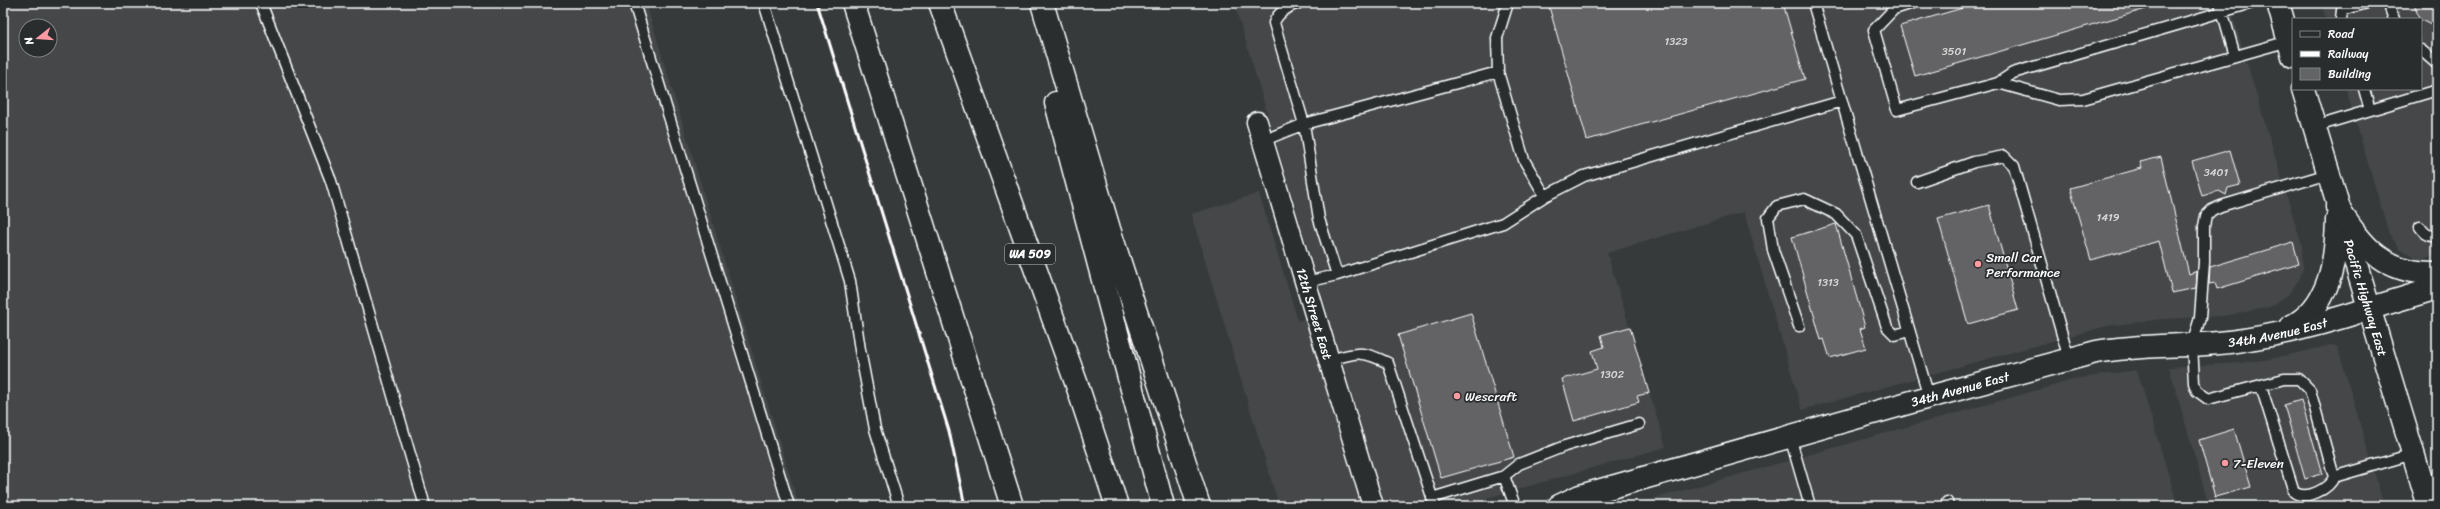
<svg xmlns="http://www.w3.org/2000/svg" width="2440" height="509" font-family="Sriracha,sans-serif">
<rect width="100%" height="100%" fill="#373a3b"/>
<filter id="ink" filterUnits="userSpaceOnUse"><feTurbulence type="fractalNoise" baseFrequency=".025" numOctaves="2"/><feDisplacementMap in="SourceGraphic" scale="8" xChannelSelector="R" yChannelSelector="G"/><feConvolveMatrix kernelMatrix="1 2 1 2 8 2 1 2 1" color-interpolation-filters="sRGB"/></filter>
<g filter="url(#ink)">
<path fill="#444748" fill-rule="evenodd" d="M3,3h643l153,503h-796zM26,26h24v24h-24z
M1234,3h995l73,243 1,22 -3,10 -12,17 -18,12 -45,9 -62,3 -56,7 -305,84 -58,-198 -137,41 59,194 -207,59h-180l-88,-292 68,-21 39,128 29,-9z
M2321,3h116v251l-17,6 -20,-11 -11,-15 -43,-145h75v-70h-95z
M2331,345l7,3 46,158h-175l-40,-139 71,-4 31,-4z
M2137,370l41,136h-550l452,-128z"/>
<path fill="#636465" stroke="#fff" d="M1548,3h235l22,76 -218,61z
M1980,3h172l1,4 -238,69 -15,-50z
M2414,3h23v25l-18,-9z
M2230,150l10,35 -12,3 -2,7 -7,-4 -17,5 -10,-35z
M2161,157l28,117 8,-3 -1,17 -24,5 -13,-52 -68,19 -21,-72 72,-20 -2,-6z
M1989,205l29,105 -50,14 -30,-105z
M1836,224l29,103 -5,2 6,19 -36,10 -6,-19 -3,1 -29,-103z
M2293,242l6,22 -82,25 -2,-6 -6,1 1,-17z
M1471,313l43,144 -73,21 -43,-143z
M1630,327l19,66 -12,3 2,6 -65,19 -12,-42 35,-10 -5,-18 12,-4 -3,-12z
M2301,400l21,74 -17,5 -21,-74z
M2234,429l17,58 -36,10 -16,-57z"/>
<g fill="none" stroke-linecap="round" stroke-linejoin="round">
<g stroke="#fff" stroke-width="13">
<path id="lane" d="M261,3l70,178 94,325
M634,3l155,503
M764,3l86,278 10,69 15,79 24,77
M1299,3c-10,3 -22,10 -25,20l30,101 15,95 18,56 166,-52 42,-27 39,-20 258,-75
M1508,3l-11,35 1,34 26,88 21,36
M1813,3l116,394
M1913,3l-19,6 -20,21 23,80 101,-27 15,-10 239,-70
M2220,3l15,53
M2388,3l6,16
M2341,19l1,-9 25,-7
M2421,50l16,14
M1998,83l61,17 24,-1 206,-58
M2364,89l6,21
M2314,127l123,-37
M1262,141l42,-17 194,-52
M2328,174l-107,32 -9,4 -6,6 -2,10v36l-4,56 -8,26 2,39 3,8 11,8 76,-20h15l11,11 24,87 79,-23
M1917,182l57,-20 30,-6 10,10 55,193
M2420,227c4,6 9,11 17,8
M1306,282l31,-7
M1799,326l-26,-76 -5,-32 9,-12 27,-7 32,15 20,21 31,92 8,8 14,-4
M1330,360c27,-8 33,-10 58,3l47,143
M2261,386l33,106c12,9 35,-3 40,-15
M1790,437l20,69
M1504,476l11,30
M1432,498l72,-22 15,-12 46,-18 74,-22
M1947,502l1,4"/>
</g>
<g stroke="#fff" stroke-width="23">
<g id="street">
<path id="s1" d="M1257,122l116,384"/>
</g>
</g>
<g stroke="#fff" stroke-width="25">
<g id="secondary">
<path d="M2278,3l15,53"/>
<path id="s2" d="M2303,89l126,417"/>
<path d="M2290,327c40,-19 46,-67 47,-107"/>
<path id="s3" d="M1559,506l21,-10 349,-99 167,-45c45,-8 89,-5 133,-10 48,-6 93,-18 139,-33"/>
</g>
</g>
<g stroke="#fff" stroke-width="25">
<path id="highway" d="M853,3l159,503
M940,3l137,382 40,121
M1042,3l67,226 90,277
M1056,103l107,403
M2337,207c27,41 47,67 100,66
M2368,309l69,-21"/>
</g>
<use href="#lane" stroke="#2a2d2e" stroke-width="10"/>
<use href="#street" stroke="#2a2d2e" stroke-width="20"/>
<use href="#secondary" stroke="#2a2d2e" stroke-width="22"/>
<use href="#highway" stroke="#2a2d2e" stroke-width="22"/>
<path stroke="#fff" stroke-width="3" d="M817,3l132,428 16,75"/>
</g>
</g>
<g fill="#ff9aa2" stroke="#2a2d2e" stroke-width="1.5">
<circle cx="1978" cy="264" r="4"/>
<circle cx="1457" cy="396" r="4"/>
<circle cx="2225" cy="463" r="4"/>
</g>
<g text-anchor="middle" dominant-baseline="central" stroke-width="3.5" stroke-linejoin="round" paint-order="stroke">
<g font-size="11" fill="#d8d8d8">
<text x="1676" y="41">1323</text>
<text x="1954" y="51">3501</text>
<text x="2216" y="172">3401</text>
<text x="2108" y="217">1419</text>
<text x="1828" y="282">1313</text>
<text x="1612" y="374">1302</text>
</g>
<rect fill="#2a2d2e" stroke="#bfc0c0" stroke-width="1" x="1005" y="244" width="50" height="20" rx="3"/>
<g font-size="12" font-weight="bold" fill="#fff">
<text x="1030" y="254">WA 509</text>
</g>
<g font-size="13" fill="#fff" stroke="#2a2d2e" text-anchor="start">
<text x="1986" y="257">Small Car<tspan x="1986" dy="15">Performance</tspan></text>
<text x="1465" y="396">Wescraft</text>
<text x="2233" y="463">7-Eleven</text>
</g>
<g font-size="13" fill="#fff" stroke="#2a2d2e">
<text stroke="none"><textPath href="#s2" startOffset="218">Pacific Highway East</textPath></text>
<text stroke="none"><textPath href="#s1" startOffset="200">12th Street East</textPath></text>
<text stroke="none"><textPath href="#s3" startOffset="742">34th Avenue East</textPath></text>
<text stroke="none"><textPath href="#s3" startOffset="418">34th Avenue East</textPath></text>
</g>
</g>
<rect width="2440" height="509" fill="none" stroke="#2a2d2e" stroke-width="16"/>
<rect x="8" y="8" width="2424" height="493" fill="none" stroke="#fff" stroke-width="1.5" filter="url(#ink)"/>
<rect x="2292" y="18" width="130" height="72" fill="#2a2d2e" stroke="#7f8182"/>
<rect x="2300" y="31" width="20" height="6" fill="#2a2d2e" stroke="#7f8182"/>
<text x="2328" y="38" font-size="12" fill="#ffffff">Road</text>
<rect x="2300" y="51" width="20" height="6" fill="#ffffff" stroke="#7f8182"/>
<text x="2328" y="58" font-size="12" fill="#ffffff">Railway</text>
<rect x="2300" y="68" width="20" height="12" fill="#636465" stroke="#7f8182"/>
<text x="2328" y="78" font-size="12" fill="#ffffff">Building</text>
<g transform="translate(38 38) rotate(253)"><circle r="19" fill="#2a2d2e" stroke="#7f8182"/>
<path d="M0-3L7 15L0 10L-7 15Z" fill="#ff9aa2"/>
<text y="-6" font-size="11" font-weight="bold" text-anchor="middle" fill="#ffffff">N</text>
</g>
</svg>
